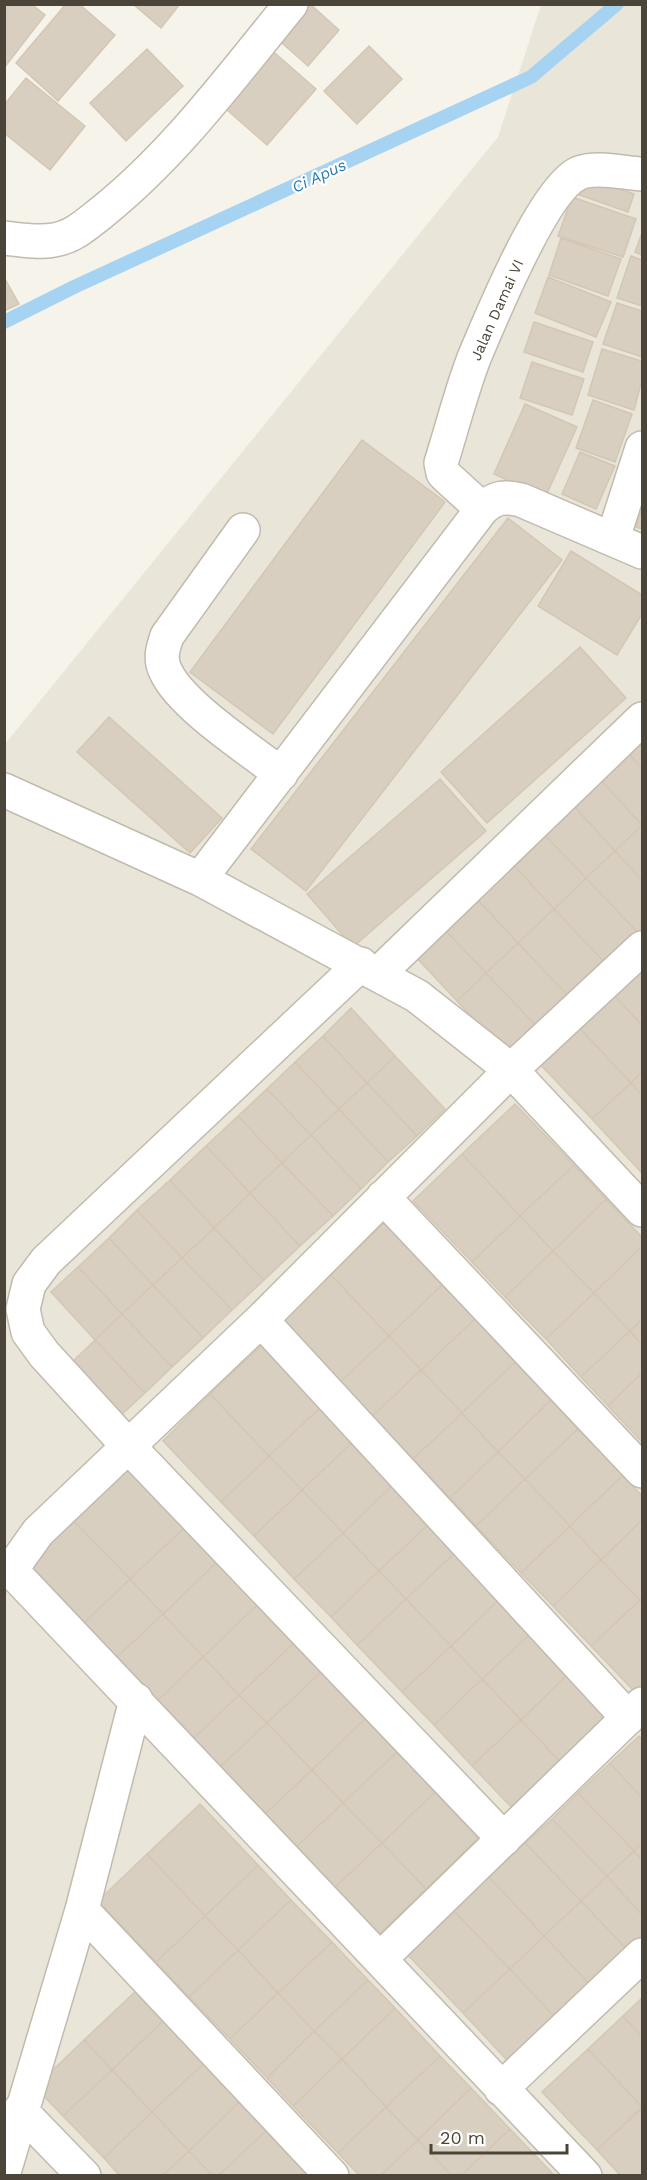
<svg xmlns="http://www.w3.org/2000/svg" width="647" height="2180" font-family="'Work Sans',sans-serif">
<rect width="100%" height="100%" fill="#f6f3eb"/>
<path fill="#eae5d9" d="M541,5h101v2170l-637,1v-1432l493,-607z"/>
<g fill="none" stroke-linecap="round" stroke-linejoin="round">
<path stroke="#a7d3f3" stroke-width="14" d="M4,322l70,-35 457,-210 86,-73"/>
</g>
<path fill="#d8cfc0" stroke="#d3c7b3" stroke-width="1.5" d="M4,4h27l14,11 -41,53z
M66,4h13l36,31 -57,66 -42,-38z
M133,4h47l-19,24z
M301,4h9l29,26 -31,36 -34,-30z
M369,46l33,33 -45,45 -33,-33z
M268,47l48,42 -49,56 -48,-42z
M147,49l36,37 -57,55 -36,-38z
M26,78l59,48 -35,44 -46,-37v-28z
M583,176l51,18 -6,18 -51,-18z
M572,197l64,22 -13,38 -65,-21z
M642,233v22l-7,-3z
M561,238l60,21 -13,37 -59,-21z
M631,256l11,4v46l-25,-8z
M4,277l15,27 -15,7z
M548,277l63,25 -15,35 -61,-24z
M617,303l25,8v46l-39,-13z
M534,322l59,20 -10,30 -59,-20z
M602,349l40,12v19l-8,30 -46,-15z
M532,362l52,17 -12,36 -52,-17z
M593,400l39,14 -17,48 -39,-14z
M525,404l52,23 -32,71 -51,-24z
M362,440l83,62 -172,232 -83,-62z
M580,452l35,14 -19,43 -34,-15z
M642,507v22l-6,-2z
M508,518l54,42 -256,331 -55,-42z
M571,551l71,44v19l-25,41 -79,-49z
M580,647l46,51 -139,125 -46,-51z
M109,717l113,101 -32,35 -113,-101z
M642,738v30l-15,-16z
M627,752l15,16v57l-43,-47z
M599,778l43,47 -27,26 -43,-47z
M440,779l46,52 -133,116 -46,-53z
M572,804l43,47 -29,27 -44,-46z
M642,825v55l-27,-29z
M542,832l44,46 -32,31 -43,-47z
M615,851l27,29 -1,56 -55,-58z
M511,862l43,47 -36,34 -44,-47z
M586,878l55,58 -33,30 -54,-57z
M474,896l44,47 -32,30 -44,-46z
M554,909l54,57 -36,34 -54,-57z
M442,927l44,46 -29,28 -44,-47z
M518,943l54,57 -32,30 -54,-57z
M642,962v63l-31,-33z
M486,973l54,57 -30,28 -53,-57z
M611,992l31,33v47l-11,11 -55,-59z
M351,1008l44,48 -28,27 -44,-47z
M576,1024l55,59 -39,36 -55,-58z
M323,1036l44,47 -28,26 -44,-47z
M395,1056l50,53 -28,27 -50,-53z
M295,1062l44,47 -28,26 -44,-46z
M642,1072v23l-11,-12z
M367,1083l50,53 -29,26 -49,-53z
M631,1083l11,12v78l-50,-54z
M267,1089l44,46 -29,28 -44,-47z
M515,1104l59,61 -54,51 -58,-62z
M339,1109l49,53 -27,27 -50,-54z
M238,1116l44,47 -32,30 -44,-47z
M311,1135l50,54 -28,27 -51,-53z
M206,1146l44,47 -36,35 -44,-48z
M462,1154l58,62 -48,46 -59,-61z
M282,1163l51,53 -33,30 -50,-53z
M574,1165l32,34 -53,52 -33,-35z
M170,1180l44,48 -32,30 -45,-48z
M250,1193l50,53 -36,34 -50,-52z
M606,1199l36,38v9l-48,47 -41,-42z
M137,1210l45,48 -29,27 -44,-47z
M520,1216l33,35 -48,46 -33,-35z
M384,1223l58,62 -53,51 -59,-62z
M214,1228l50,52 -32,30 -50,-52z
M109,1238l44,47 -31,29 -44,-47z
M642,1246v73l-12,12 -36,-38z
M553,1251l41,42 -48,46 -41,-42z
M182,1258l50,52 -29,28 -50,-53z
M78,1267l44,47 -27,26 -44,-48z
M330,1274l59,62 -49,46 -59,-62z
M153,1285l50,53 -31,29 -50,-53z
M442,1285l33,34 -54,51 -32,-34z
M594,1293l36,38 -49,46 -35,-38z
M122,1314l50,53 -27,26 -50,-53z
M475,1319l40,43 -53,51 -41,-43z
M642,1319v26l-12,-14z
M630,1331l12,14v28l-34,33 -27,-29z
M389,1336l32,34 -49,47 -32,-35z
M95,1340l50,53 -26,24 -50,-52z
M264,1343l59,62 -54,51 -59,-62z
M515,1362l36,38 -53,52 -36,-39z
M421,1370l41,43 -49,46 -41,-42z
M642,1373v69l-34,-36z
M210,1394l59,62 -48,46 -58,-61z
M551,1400l27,29 -53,50 -27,-27z
M323,1405l33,34 -54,51 -33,-34z
M462,1413l36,39 -48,46 -37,-39z
M578,1429l45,46 -53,51 -45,-47z
M356,1439l40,43 -53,51 -41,-43z
M498,1452l27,27 -49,47 -26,-28z
M269,1456l33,34 -48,46 -33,-34z
M125,1467l59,61 -54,51 -59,-61z
M623,1475l19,21v24l-41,40 -31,-34z
M525,1479l45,47 -49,47 -45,-47z
M396,1482l37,38 -54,51 -36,-38z
M302,1490l41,43 -49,46 -40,-43z
M71,1518l59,61 -48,46 -59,-61z
M433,1520l27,28 -54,51 -27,-28z
M642,1520v77l-2,3 -39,-40z
M570,1526l31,34 -48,46 -32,-33z
M184,1528l32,35 -53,51 -33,-35z
M343,1533l36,38 -48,46 -37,-38z
M460,1548l44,47 -53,51 -45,-47z
M601,1560l39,40 -49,46 -38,-40z
M216,1563l41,42 -54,52 -40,-43z
M379,1571l27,28 -49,46 -26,-28z
M130,1579l33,35 -49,46 -32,-35z
M504,1595l32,33 -54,51 -31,-33z
M406,1599l45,47 -49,46 -45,-47z
M640,1600l2,3v82l-7,7 -44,-46z
M257,1605l36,39 -54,51 -36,-38z
M163,1614l40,43 -48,46 -41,-43z
M536,1628l38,40 -53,52 -39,-41z
M293,1644l28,28 -54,51 -28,-28z
M451,1646l31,33 -48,46 -32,-33z
M203,1657l36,38 -48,46 -36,-38z
M574,1668l44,46 -54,52 -43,-46z
M321,1672l44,47 -53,51 -45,-47z
M482,1679l39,41 -49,46 -38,-41z
M239,1695l28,28 -49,46 -27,-28z
M365,1719l32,33 -54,51 -31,-33z
M521,1720l43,46 -48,46 -44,-46z
M267,1723l45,47 -49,46 -45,-47z
M639,1736l3,4v58l-32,-35z
M397,1752l38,40 -53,51 -39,-40z
M610,1763l32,35v45l-8,8 -56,-58z
M312,1770l31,33 -49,46 -31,-33z
M435,1792l43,46 -52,51 -44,-46z
M578,1793l56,58 -27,25 -55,-57z
M343,1803l39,40 -49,46 -39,-40z
M200,1804l58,61 -53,51 -58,-62z
M552,1819l55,57 -26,25 -56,-58z
M382,1843l44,46 -49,47 -44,-47z
M525,1843l56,58 -37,35 -55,-59z
M642,1843v17l-8,-9z
M634,1851l8,9v55l-35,-39z
M147,1854l58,62 -49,46 -58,-61z
M258,1865l33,35 -53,50 -33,-34z
M607,1876l35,39v36l-7,7 -54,-57z
M489,1877l55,59 -34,33 -56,-58z
M291,1900l41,42 -54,51 -40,-43z
M581,1901l54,57 -37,35 -54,-57z
M454,1911l56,58 -47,44 -55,-58z
M205,1916l33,34 -49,47 -33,-35z
M544,1936l54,57 -35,33 -53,-57z
M332,1942l36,38 -54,51 -36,-38z
M238,1950l40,43 -48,46 -41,-42z
M510,1969l53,57 -46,45 -54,-58z
M368,1980l27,28 -53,51 -28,-28z
M137,1990l28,29 -53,51 -28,-30z
M278,1993l36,38 -47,47 -37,-39z
M642,1998v39l-19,-21z
M395,2008l45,48 -54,51 -44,-48z
M623,2016l19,21v70l-54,-58z
M165,2019l41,42 -54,51 -40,-42z
M314,2031l28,28 -49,47 -26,-28z
M84,2040l28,30 -49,46 -28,-29z
M588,2049l54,58 -45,43 -55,-58z
M440,2056l31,32 -53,52 -32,-33z
M342,2059l44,48 -48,46 -45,-47z
M206,2061l36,38 -53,52 -37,-39z
M112,2070l40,42 -48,46 -41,-42z
M471,2088l39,41 -49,47h-9l-34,-36z
M242,2099l27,29 -51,48h-5l-24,-25z
M386,2107l32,33 -38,36h-20l-22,-23z
M642,2108v68h-21l-24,-26z
M152,2112l37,39 -27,25h-42l-16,-18z
M269,2128l44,48h-95z
M510,2129l44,46 -93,1z
M418,2140l34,36h-72z
M189,2151l24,25h-51z"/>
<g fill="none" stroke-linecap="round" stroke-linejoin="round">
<g stroke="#c2bbad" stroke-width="36">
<path id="minor" d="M4,238c17,2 34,5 50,2 19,-3 33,-16 47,-27 74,-59 130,-136 190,-209
M482,509l-34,-31 -5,-5 -2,-10c11,-35 20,-71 33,-105 16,-38 70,-170 105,-185 17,-7 45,0 63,1
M243,530l-76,106c-4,12 -8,23 -1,36 16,34 83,77 115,102
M613,538l29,-90
M4,790l196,89 217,117 94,74 131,140
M200,879l282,-370c13,-12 22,-13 39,-9l121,52
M361,964l-315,297 -17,23 -6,25 5,23 16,22 85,93 375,392
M379,973l263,-254
M383,1197l259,274
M261,1320l367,398
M82,1910l250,266
M380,1959l262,-255
M501,2089l141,-134
M20,2110l64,66
M4,2172l78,-262 54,-210
M585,2176l-574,-606 27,-38 223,-212 250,-250 131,-122"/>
</g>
<use href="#minor" stroke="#fff" stroke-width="33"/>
</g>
<g text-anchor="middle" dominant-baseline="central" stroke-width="4.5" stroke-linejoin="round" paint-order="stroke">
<g font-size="15" fill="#4b4438" stroke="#fff">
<text transform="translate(497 310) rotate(-66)">Jalan Damai VI</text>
</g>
<g font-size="16" font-style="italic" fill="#2b79b2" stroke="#fff">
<text transform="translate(319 176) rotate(-25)">Ci Apus</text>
</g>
</g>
<rect width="647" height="2180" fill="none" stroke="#4b4438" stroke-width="12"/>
<path d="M431 2144v9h136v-9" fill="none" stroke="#4b4438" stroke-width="3"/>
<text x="440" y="2144" font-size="18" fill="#4b4438" stroke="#ffffff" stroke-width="4.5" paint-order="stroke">20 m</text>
</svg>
